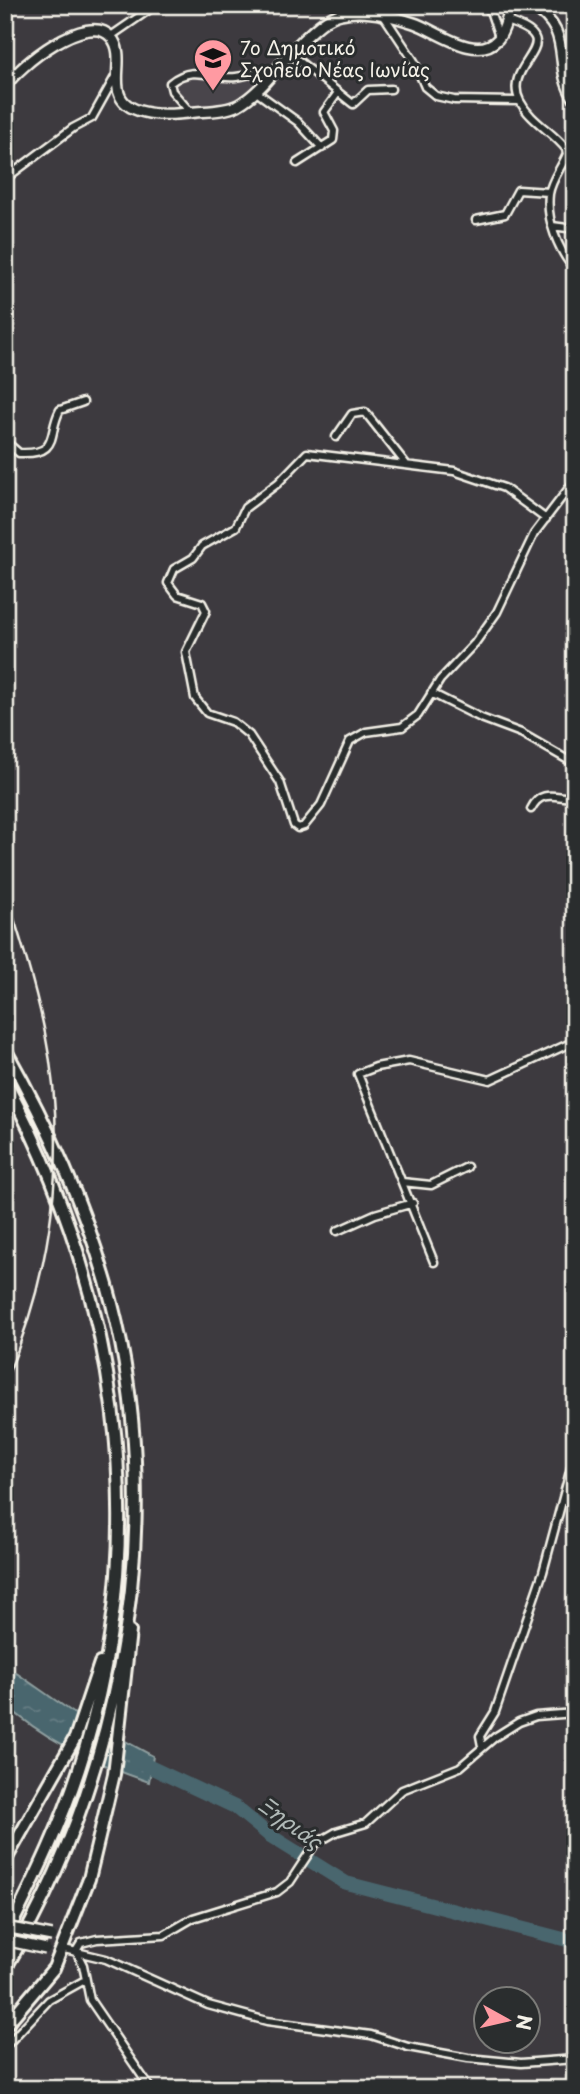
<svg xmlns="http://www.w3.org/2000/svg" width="580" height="2094" font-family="'Playpen Sans',sans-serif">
<defs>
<pattern id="water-ripples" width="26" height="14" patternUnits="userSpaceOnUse" patternTransform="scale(1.75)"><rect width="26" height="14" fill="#4a666e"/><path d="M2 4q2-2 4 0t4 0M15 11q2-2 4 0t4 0" fill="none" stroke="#657c83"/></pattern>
</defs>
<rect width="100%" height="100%" fill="#3d3a3f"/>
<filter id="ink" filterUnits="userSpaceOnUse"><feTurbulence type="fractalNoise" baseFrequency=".0143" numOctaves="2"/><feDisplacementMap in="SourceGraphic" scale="14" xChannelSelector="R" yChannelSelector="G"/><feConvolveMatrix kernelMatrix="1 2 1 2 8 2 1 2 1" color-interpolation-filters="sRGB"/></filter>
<g filter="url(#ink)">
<path fill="#4a444b" d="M200,73l36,6 16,-5 7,10 -30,21 -40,3 -16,-21v-5z"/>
<path fill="url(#water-ripples)" stroke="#8e9e9f" stroke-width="2" d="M5,1665l70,49 78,42 -4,26c-50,-17 -105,-42 -144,-78z"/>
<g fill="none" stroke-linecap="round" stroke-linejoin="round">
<path stroke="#4a666e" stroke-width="14" d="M135,1760l100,47 34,28 77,48 229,59"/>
<g stroke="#f4f1e8" stroke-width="11">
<path id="street" d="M488,5l11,32
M384,16l30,45 11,26 11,9 18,4 66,1
M506,21c69,20 -6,42 14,80 10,20 33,31 46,48l1,5c-5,13 -16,26 -18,40 -3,26 9,56 26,76
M111,36l45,-31
M289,53l64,51 15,-14 23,-1
M255,91l43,31 24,26
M191,113l-19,-22 -2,-8c25,-20 41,-3 66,-6 15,-2 18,-6 34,-3
M297,163l36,-23 1,-9 -10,-19 13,-18
M5,179l68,-51 19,-10 24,-43
M476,220l29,-6 13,-24 31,2
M552,226l23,3
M336,437l16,-23 13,-2 41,52
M5,441l14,12c42,2 28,-19 41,-43l23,-8
M546,519l-42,-31 -50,-17 -147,-18 -29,30 -33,25 -9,19 -34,19 -9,12 -19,11 -6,14 9,12 25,8 4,8 -20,41 9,46 12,15 26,9 16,13 31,47 14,43 4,3 6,-2 17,-21 29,-64 16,-9 36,-5 16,-12 22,-35 35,-37 22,-31 37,-78 41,-54
M431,693l50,25 40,15 54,31
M531,809c10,-21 26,-11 44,-11
M402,1182l29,3 36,-18
M337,1231l38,-17 38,-11
M434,1262l-76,-188 18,-7 33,-6 81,19 85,-39
M482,1746l-2,-10 15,-24 48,-140 32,-119
M64,1949l42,10 102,46 59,16 104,14 37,12 60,11 53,5 54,-4
M76,1951l5,-8 16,-4 67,-4 29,-17 84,-26 13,-10 25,-38 21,-12 30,-9 36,-33 58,-23 35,-30 24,-15 17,-6 39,-3
M76,1951l7,14 7,35 61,89
M5,2047l44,-47 36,-20"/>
</g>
<g stroke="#f4f1e8" stroke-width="14">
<path id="secondary" d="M531,5c46,29 19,58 44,95
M5,87c13,-21 83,-77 106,-50 21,23 -17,67 38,76 15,3 32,1 47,-1 14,-1 30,-1 42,-7 27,-15 45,-48 68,-68 10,-9 21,-20 35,-23 22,-6 52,2 73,9 22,7 62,40 84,16 8,-9 8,-24 15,-34"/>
</g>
<g stroke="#f4f1e8" stroke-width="16">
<path id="primary" d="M5,1049c52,92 95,189 116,294 41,211 -6,442 -116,626
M5,1081c112,210 148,442 79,672 -19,64 -49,126 -79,185
M5,1861l70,-123 25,-75
M5,2026l49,-58 35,-89 25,-105 16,-143"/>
</g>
<use href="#street" stroke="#2a2d2e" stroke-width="6"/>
<use href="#secondary" stroke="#2a2d2e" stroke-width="9"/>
<use href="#primary" stroke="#2a2d2e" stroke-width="10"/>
<path stroke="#f4f1e8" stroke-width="2.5" d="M5,890c15,47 30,94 40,143 24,118 7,240 -40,349"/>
<g stroke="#f4f1e8" stroke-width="14" stroke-linecap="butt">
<path id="secondary-bridge" d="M5,1927l47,9
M5,1940l41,9"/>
</g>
<use href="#secondary-bridge" stroke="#2a2d2e" stroke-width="9"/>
</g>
</g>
<defs>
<g id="school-pin" transform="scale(2.0125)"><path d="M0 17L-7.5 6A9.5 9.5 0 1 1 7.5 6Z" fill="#ff9aa2" stroke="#2a2d2e"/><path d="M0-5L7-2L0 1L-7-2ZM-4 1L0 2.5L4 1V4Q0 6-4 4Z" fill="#111"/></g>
</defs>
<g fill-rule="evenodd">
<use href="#school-pin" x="213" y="58"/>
</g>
<g text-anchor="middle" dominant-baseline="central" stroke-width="6" stroke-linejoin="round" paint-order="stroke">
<g font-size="19" fill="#f4f1e8" stroke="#2a2d2e" text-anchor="start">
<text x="240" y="47">7ο Δημοτικό<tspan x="240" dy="22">Σχολείο Νέας Ιωνίας</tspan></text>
</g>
<g font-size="21" font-style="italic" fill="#b0b9b7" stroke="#2a2d2e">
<text transform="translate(291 1822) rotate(36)">Ξηριάς</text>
</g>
</g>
<rect width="580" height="2094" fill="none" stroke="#2a2d2e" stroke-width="28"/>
<rect x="14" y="14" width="552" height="2066" fill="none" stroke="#f4f1e8" stroke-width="2.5" filter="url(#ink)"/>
<g transform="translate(507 2020) rotate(98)"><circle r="33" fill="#2a2d2e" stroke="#7b7b78" stroke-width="2"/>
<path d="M0-5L12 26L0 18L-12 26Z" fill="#ff9aa2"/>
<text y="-10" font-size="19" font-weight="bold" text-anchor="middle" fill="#f4f1e8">N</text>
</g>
</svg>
